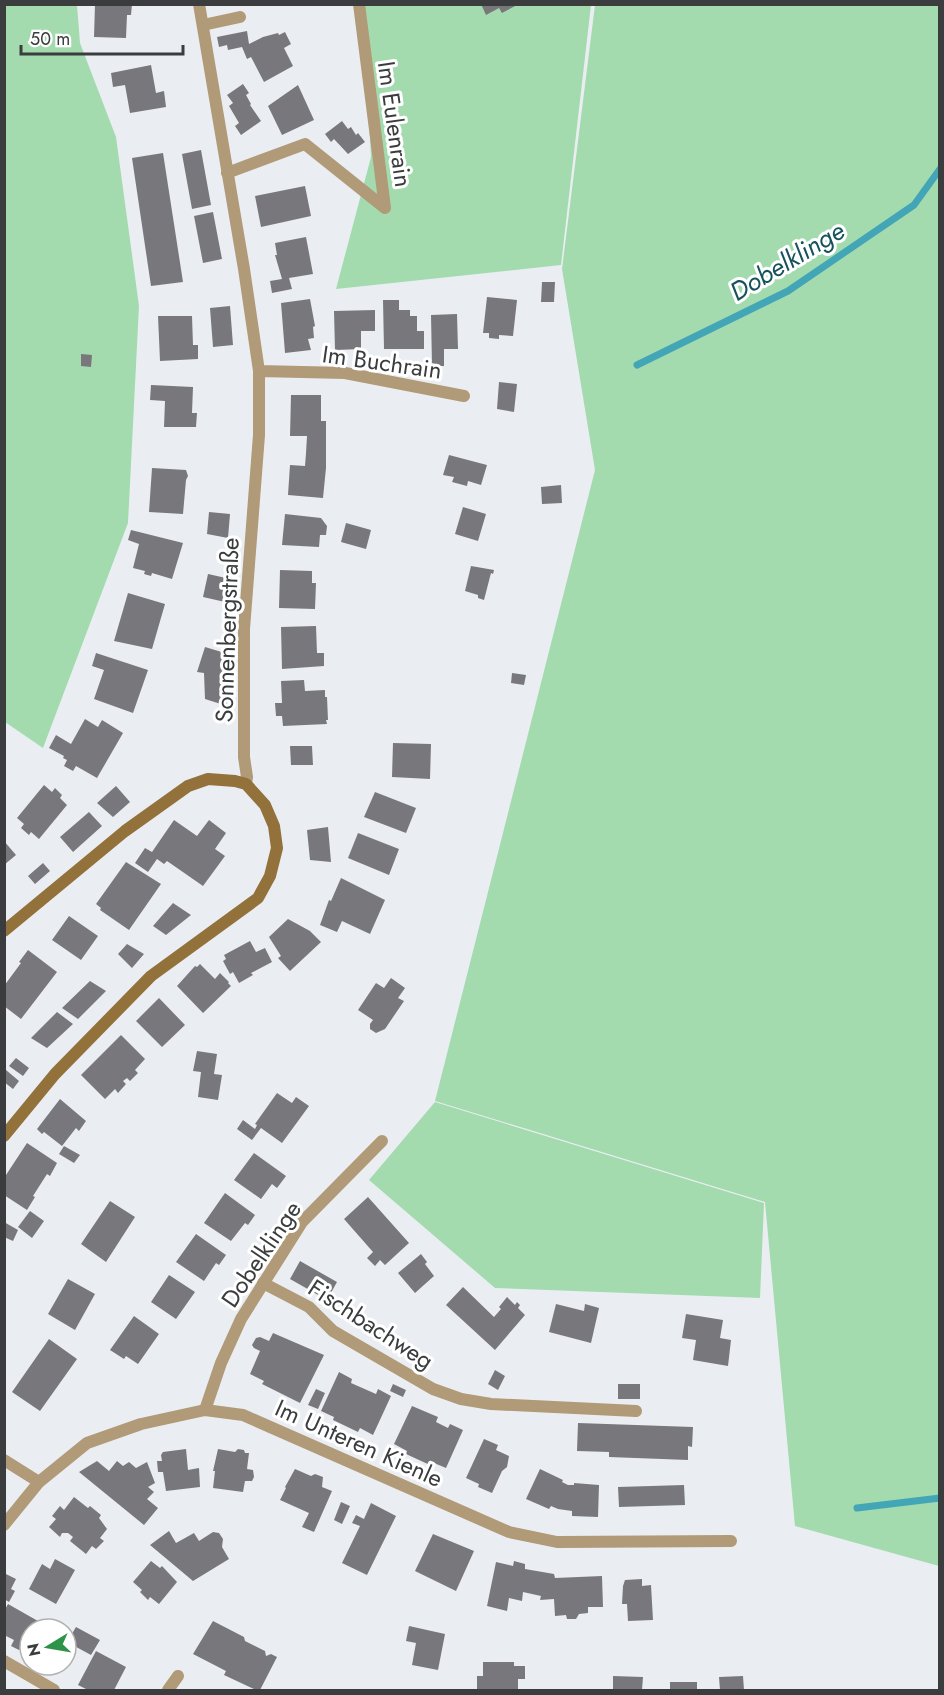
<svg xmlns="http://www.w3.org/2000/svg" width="944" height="1695" font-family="Jost,sans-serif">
<rect width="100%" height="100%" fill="#eaeef3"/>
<path fill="#a3dbaf" d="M4,5h73l3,38 36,94 23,169 -11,217 -85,225 -38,-26z
M363,5h228l-30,260 -225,24 35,-132z
M595,5h344v1561l-144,-40 -30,-324 -330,-101 160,-631 -33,-201z
M435,1102l329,101 -4,95 -265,-10 -126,-108z"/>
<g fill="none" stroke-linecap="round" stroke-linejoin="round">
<path stroke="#42a6b7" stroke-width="7" d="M637,365l151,-74 126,-86 26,-36
M857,1508l83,-10"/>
</g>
<path fill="#78777c" d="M95,4h37l-1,11h-4l-1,23 -32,-1z
M481,4h33l1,2 -13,7 -3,-5 -13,7z
M247,31l2,13 14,-7 15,-4 1,2 6,-3 6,12 -7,4 9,18 -29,16 -13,-25 -4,2 -5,-12 -14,3 -1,-5 -8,2 -2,-10z
M151,65l5,28 8,-2 2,16 -36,6 -5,-28 -12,2 -2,-14z
M243,84l6,9 -3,2 5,9 -1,1 11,16 -20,14 -6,-9 4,-3 -10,-17 4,-3 -6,-8z
M298,85l16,35 -32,15 -14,-29z
M342,121l6,8 3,-2 5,8 2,-2 7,9 -17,12 -14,-15 -3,3 -6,-8z
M201,150l10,55 -19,4 -10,-55z
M163,153l20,129 -32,4 -19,-128z
M305,186l6,30 -50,11 -6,-31z
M213,212l9,47 -19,4 -9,-47z
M306,237l7,37 -24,4 3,11 -20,4 -2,-12 12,-2 -7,-24h2l-2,-12z
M542,282h13l-1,20h-13z
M487,297l30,3 -4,36 -14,-1v4l-10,-1v-5h-6z
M310,299l5,27 -2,1 1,11 -6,1 3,11 -26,3 -4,-50z
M383,300h16v10h11v6h7v15h7v18h-40z
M230,306l3,39 -20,2 -3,-39z
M375,310v21h-14v18l-26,1 -1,-39z
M457,314l1,35h-14v17h-12l-1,-51z
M158,316h34l1,29h5v14l-38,2z
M81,354l11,1 -1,12 -10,-1z
M499,382l18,2 -3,28 -17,-3z
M151,385l42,2 -1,26h5l-1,14h-32l1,-26 -15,-1z
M291,395h30v26h5v47l-3,30 -35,-3 2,-30 15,1 1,-13 1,-17h-17z
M449,455l38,10 -6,20 -13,-4 -1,5 -15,-4 2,-5 -11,-2z
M152,468l34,2 2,6 -2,4 -3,34 -34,-2z
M561,485l1,18 -20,1 -1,-17z
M463,507l23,7 -8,27 -23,-7z
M209,512l21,2 -2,24 -21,-4z
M285,514l36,4 6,8 -1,9h-6l-1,12 -37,-2z
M346,523l25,7 -5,19 -25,-7z
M131,530l52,13 -11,36 -20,-6 -1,3 -7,-2 1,-3 -12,-3 6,-24 -11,-4z
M471,566l23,4 -1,4 -2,-1 -7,27 -6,-2v-3l-13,-4z
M280,570l32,1v12h4l-1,26 -36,-1z
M208,574l18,4 -1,24 -22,-5z
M128,593l37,11 -13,45 -38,-8z
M316,626l1,27h7v13l-42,3 -1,-42z
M205,647l20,6 2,53 -22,-7 -1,-26 -7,-1z
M96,653l52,17 -15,43 -39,-14 10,-29 -12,-4z
M512,673l14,2 -2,10 -13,-2z
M304,680l1,11 20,-1v7h2l1,23h-2l1,4 -44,2 -1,-10h-6l-1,-13h7l-1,-22z
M85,719l13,8 4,-7 21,13 -26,45 -21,-12 -3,5 -9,-5 3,-6 -4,-2 1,-2 -15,-8 7,-13 15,9z
M393,743l38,1 -1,35 -38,-2z
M290,746h22l1,19h-22z
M44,785l8,7 3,-4 7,7 -2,3 7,7 -28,34 -8,-7 -2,3 -8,-7 3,-4 -7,-6z
M116,786l14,16 -17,15 -16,-14z
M375,792l41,16 -10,25 -42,-16z
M89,812l13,14 -29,26 -13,-15z
M174,820l23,16 12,-16 17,13 -11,16 10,7 -22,30 -36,-25 -3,3 -7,-5 -9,13 -13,-9 10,-15 7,4z
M328,827l3,35 -21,-2 -3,-30z
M358,833l41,16 -10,26 -41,-17z
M4,841l12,14 -12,10z
M126,862l35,22 -32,46 -29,-20 1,-2 -5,-4z
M43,863l7,8 -15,13 -7,-8z
M341,878l44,22 -15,34 -28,-13 -5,11 -17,-7 9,-25 2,1z
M173,903l18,12 -25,20 -13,-9z
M69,916l29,20 -17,24 -29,-20z
M288,919l22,12 11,11 -31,29 -12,-13 3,-2 -12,-19z
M250,941l6,11 9,-4 7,14 -21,11 2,2 -14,8 -6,-11 -3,2 -7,-13 3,-2 -2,-4z
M127,944l17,10 -12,14 -14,-14z
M28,950l29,22 -36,47 -17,-13v-20l17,-23 -2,-1z
M200,964l15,15 5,-6 9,9 -1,1 3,3 -28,27 -26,-27 18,-20 2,1z
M391,978l14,10 -7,10 6,3 -19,28 -9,4 -6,-4v-5l3,-4 -15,-10 18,-27 8,5z
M90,981l16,10 -28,28 -16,-11z
M159,998l26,27 -23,22 -26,-26z
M57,1012l16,12 -26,24 -16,-10z
M121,1035l24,24 -10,11 3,3 -8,8 -3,-3 -4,3 3,3 -8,9 -3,-4 -10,10 -24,-24z
M197,1051l20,3 -3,20 8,1 -4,25 -20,-3 3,-25 -8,-1z
M16,1058l13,10 -6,8 -14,-10z
M6,1070l13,11 -6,8 -9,-7z
M277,1093l15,10 4,-6 13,9 -27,37 -21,-15 -9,12 -15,-11 6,-9 12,9 2,-4 -2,-1z
M60,1099l26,22 -7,10 -3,-3 -14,18 -18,-14 -2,2 -5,-5z
M27,1143l30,20 -7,13 -3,-2 -14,22 2,1 -8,13 -23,-15v-17z
M64,1146l16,9 -6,8 -15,-9z
M254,1153l32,23 -9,12 -5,-4 -11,15 -27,-19z
M225,1193l30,22 -7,10 -3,-2 -14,18 -27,-18z
M368,1197l41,46 -24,22 -5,-5 -5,6 -8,-8 6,-6 -29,-33z
M110,1201l25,16 -29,45 -25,-18z
M30,1211l14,10 -12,17 -14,-11z
M4,1222l14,8 -5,11 -9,-4z
M196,1234l30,21 -7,10 -3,-2 -12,18 -28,-19z
M421,1254l6,8 -2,2 9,12 -19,17 -17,-20z
M300,1261l37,21 -10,18 -37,-21z
M169,1275l26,17 -19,27 -25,-17z
M68,1279l27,15 -20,36 -27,-16z
M463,1287l31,30 7,-8 -2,-2 8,-10 8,8 2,-3 3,3 -2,3 7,7 -30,35 -49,-45z
M556,1304l28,7 1,-7 14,4 -8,35 -42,-11z
M686,1314l37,6 -3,18 11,2 -3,26 -35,-6 3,-20 -14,-2z
M134,1316l25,18 -21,30 -12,-8 -2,3 -14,-9z
M273,1333l51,22 -24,48 -38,-19 2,-3 -14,-7 10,-23 -6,-3 -2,-3 4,-7 4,-1 9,4z
M49,1339l28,20 -37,52 -28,-19z
M495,1370l10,6 -7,14 -10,-6z
M339,1372l13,7 -1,4 25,11 2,-5 13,7 -18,39 -13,-7 -2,4 -25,-12 1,-3 -13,-6z
M393,1384l13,6 -3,7 -13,-6z
M618,1384h22v15h-22z
M316,1389l9,4 -7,16 -10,-4z
M412,1406l26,11 -2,5 12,6 2,-4 13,6 -17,38 -12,-5 -2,3 -26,-12 1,-3 -13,-7z
M578,1423l115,4 -1,20 -4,-1v14l-79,-3v-5l-32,-1z
M484,1439l14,6 -2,5 13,6 -2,11 -5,4 -10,22 -14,-6 1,-3 -13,-6z
M186,1449l2,21 11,-2 1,19 -34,4 -3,-19h-5l-1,-11h5l-1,-6 2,-3z
M218,1449l17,3 3,-3 6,1 1,3h4l-2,16 6,1 1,7 -2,4h-7l-2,11 -30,-4 2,-17h-2z
M97,1461l12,10 8,-10 6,5 6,-4 7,6 11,-6 8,21 -7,4 6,5 -7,7 11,9 -14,17 -65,-53z
M295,1469l16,7 4,-2 8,3 -1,10 10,4 -18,41 -12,-5 7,-14 -29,-13 6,-12 -1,-1z
M540,1469l23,11 -1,2 6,3h6v-2l25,2 -1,32 -26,-1v-5l-14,-2 -7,-3 -2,3 -23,-10z
M684,1485l1,20 -66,2 -1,-20z
M74,1497l14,11 2,-2 11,9 -2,3 8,11 -7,9 4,3 -8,8 -4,-3 -6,8 -16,-13 3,-4 -5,-4h-6l-2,4 -11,-10 7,-8 -4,-3 8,-10 4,4z
M341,1502l9,4 -8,18 -8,-4z
M371,1503l25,13 -29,59 -25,-12 18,-37 -8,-3 4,-8 8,4z
M169,1531l7,12 18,-10 5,8 14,-9 6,1 4,6 -1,8 7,12 -36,22 -43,-36z
M433,1534l41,17 -18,40 -41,-20z
M55,1559l20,11 -19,34 -27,-15 13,-25 8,5z
M151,1561l9,7 2,-2 15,16 -18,22 -9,-7 -2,3 -8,-8 2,-2 -9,-8z
M514,1561l11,3v5l29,5 1,4 47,-2 1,31h-15v6l-9,1 -3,5h-9l-1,-4 -11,1 -1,-17 -14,1 1,-4 -18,-4 -1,9 -13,-3 -2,13 -20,-5 9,-44 17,4z
M4,1573l12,6 -5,10 4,2 -6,11 -5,-3z
M642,1579v7l9,-1 2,35 -25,1 -1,-17h-5l1,-18 2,-6z
M8,1604l44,25h-22v20l-8,-4 -3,5 -8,-4 3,-6 -10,-5v-24z
M213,1621l31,16 1,4 20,10 1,5 5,-2 6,3 -17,33h-4l-32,-15 2,-4 -33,-17z
M409,1626l36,8 -7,36 -26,-5 4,-22 -10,-2z
M76,1627l24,13 -9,15 -24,-13z
M96,1651l30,16 -12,23h-26l-10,-5z
M483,1662h31v4h11v13h-7v11l-41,-1v-13h6z
M613,1676l30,1 -1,13h-29z
M743,1676l1,14h-24l-1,-13z
M670,1682h27v8h-27z"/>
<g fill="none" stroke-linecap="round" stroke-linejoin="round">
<path stroke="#b19a77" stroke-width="12" d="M227,173l78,-29 80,64 -26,-204
M263,1283l46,24 24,24 100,58 28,10 30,5 145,7
M4,1460l35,22
M4,1661l50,29
M168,1690l10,-14"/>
<path stroke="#b19a77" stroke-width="12" d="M199,4l45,265 15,102v64l-15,194v128l3,20 -1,7
M203,25l37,-8
M259,371l86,2 119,23
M205,1410l16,-47 20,-44 61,-97 80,-81
M4,1525l35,-43 48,-39 54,-19 64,-14 38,5 266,117 48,10 174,-1"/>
<path stroke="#92713b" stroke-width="12" d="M4,931l121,-100 63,-45 20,-7 27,2 11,3 19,21 9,21 3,22 -7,28 -12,22 -107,78 -96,98 -51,62"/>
</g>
<g text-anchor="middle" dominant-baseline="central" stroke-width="6" stroke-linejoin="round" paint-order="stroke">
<g font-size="24" fill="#3a3c3d" stroke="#fff">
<text transform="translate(395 124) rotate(82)">Im Eulenrain</text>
<text transform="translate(382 362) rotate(8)">Im Buchrain</text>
<text transform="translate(227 630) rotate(-88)">Sonnenbergstraße</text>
<text transform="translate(261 1254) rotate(-56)">Dobelklinge</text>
<text transform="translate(371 1324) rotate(33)">Fischbachweg</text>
<text transform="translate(359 1443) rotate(24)">Im Unteren Kienle</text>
</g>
<g font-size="26" font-style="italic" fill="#16525b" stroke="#fff">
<text transform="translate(787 261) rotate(-31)">Dobelklinge</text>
</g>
</g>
<rect width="944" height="1695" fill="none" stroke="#3a3c3d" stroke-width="12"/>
<g transform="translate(48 1647) rotate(259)"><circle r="28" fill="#ffffff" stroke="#b0b1b1" stroke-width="1.5"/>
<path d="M0-4.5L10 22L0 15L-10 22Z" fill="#2c9349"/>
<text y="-9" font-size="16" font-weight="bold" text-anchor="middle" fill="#3a3c3d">N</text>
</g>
<path d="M21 45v9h162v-9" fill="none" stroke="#3a3c3d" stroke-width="3"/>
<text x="30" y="45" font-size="18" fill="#3a3c3d" stroke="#ffffff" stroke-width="4.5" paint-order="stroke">50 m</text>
</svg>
